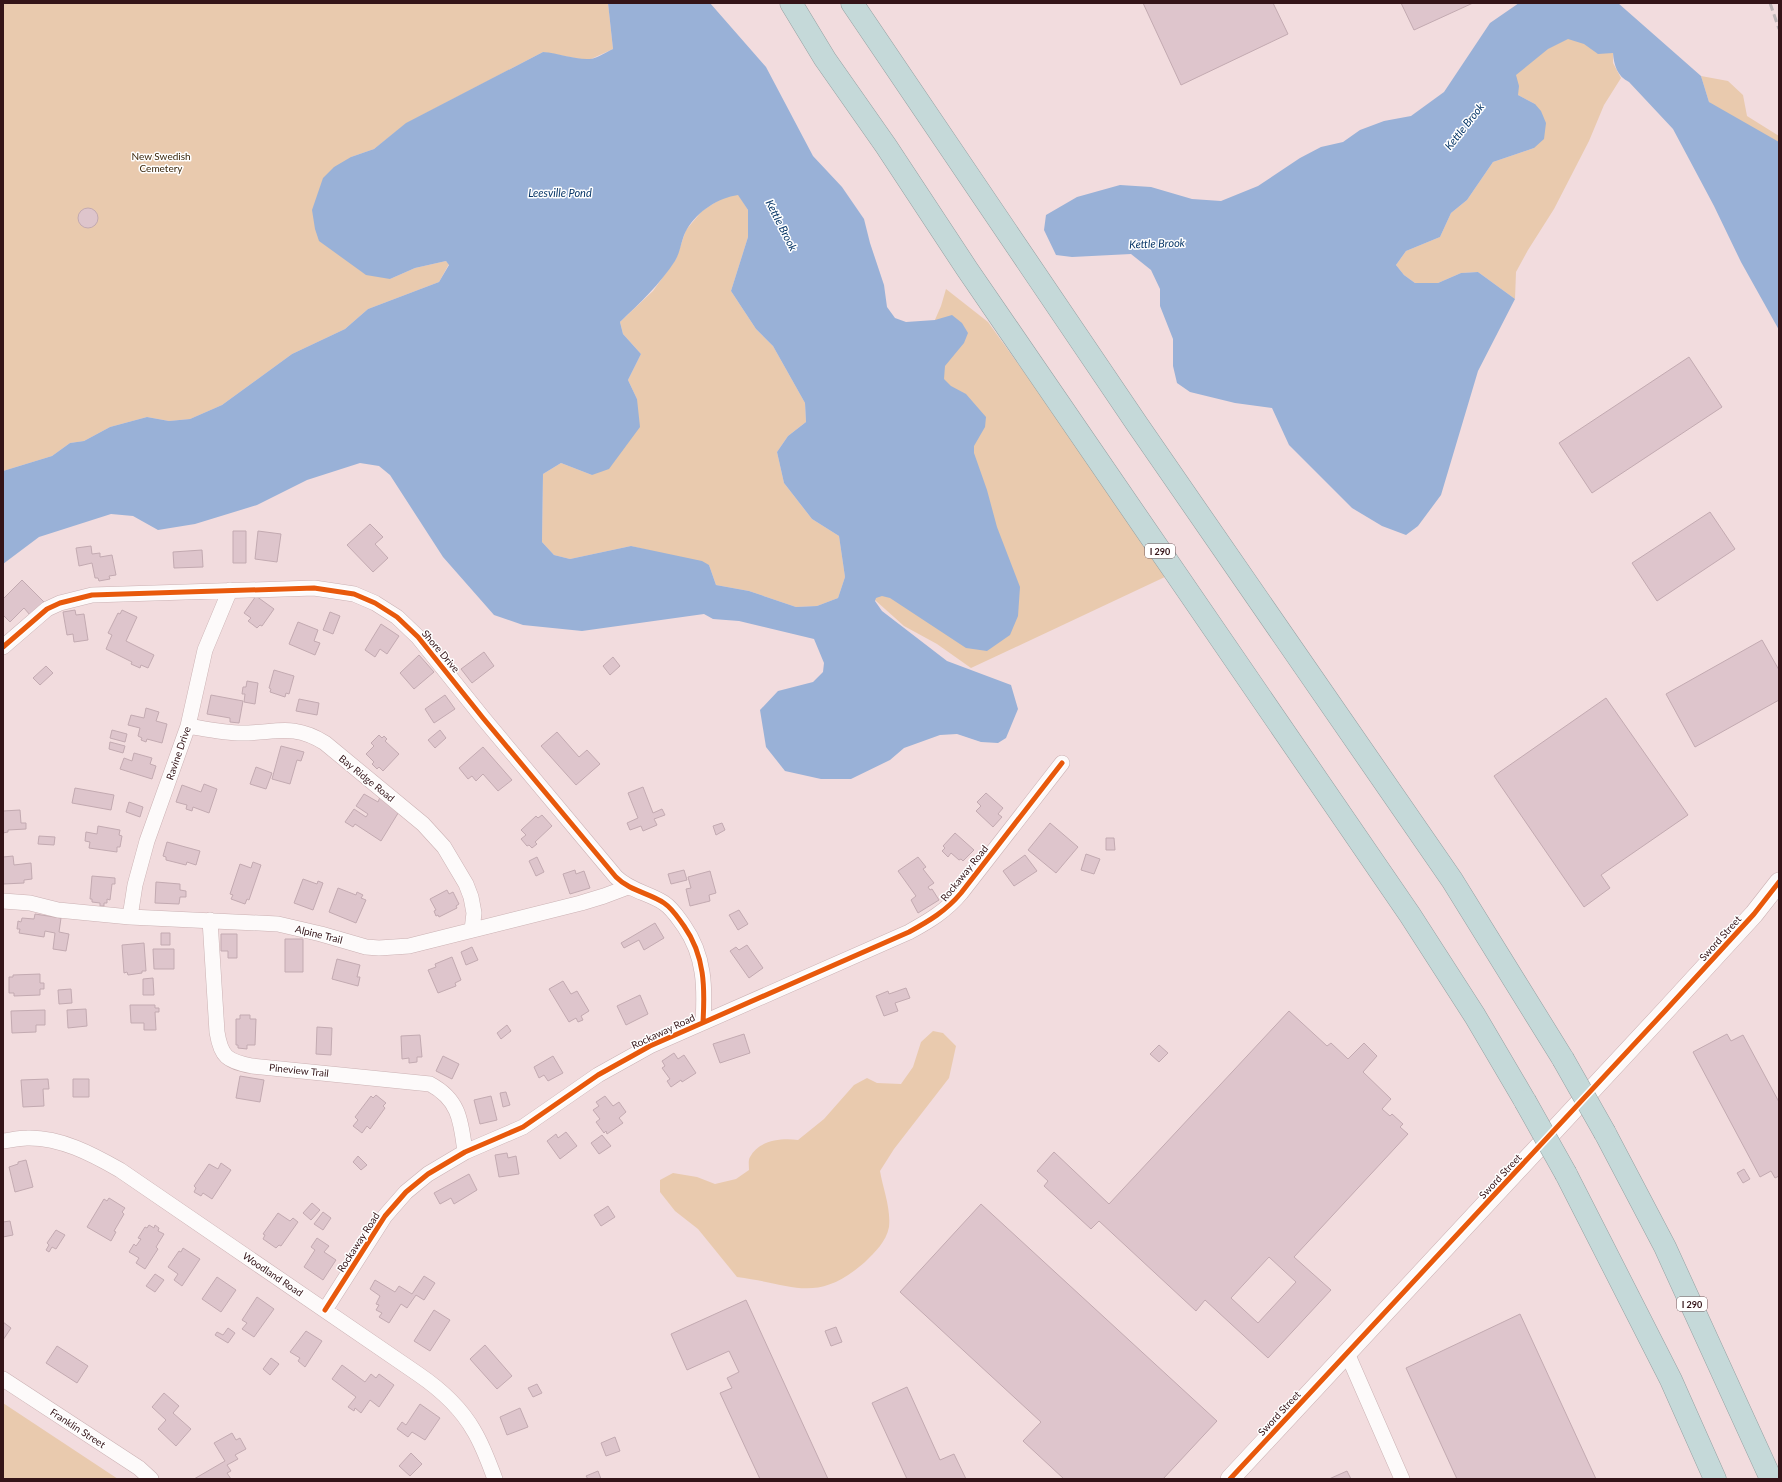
<svg xmlns="http://www.w3.org/2000/svg" width="1782" height="1482" font-family="Lato,sans-serif">
<rect width="100%" height="100%" fill="#f2dcde"/>
<path fill="#e9caae" d="M3,3h605l5,46 -22,10h-11l-37,-7 -136,71 -33,26 -23,8 39,122 25,-11 31,-7 3,3 -10,18 -71,27 -23,20 -53,25 -70,51 -32,14 -21,2 -22,-4 -37,10 -26,14 -14,2 -18,13 -49,15z
M1574,26l39,26v11l8,15 -17,27 -15,36 -35,68 -26,41 -12,22 -1,27 -37,-27 -17,1 -23,10h-23l-11,-8 -8,-10 10,-14 34,-14 11,-24 16,-13 26,-38 41,-14 1,-44 -17,-9 -7,-25z
M1701,76l27,5 15,14 4,21 32,20v94l-70,-128z
M738,194l10,16v27l-17,54 25,38 17,17 32,57 1,19 -18,14 -11,16 7,31 28,36 27,17 6,41 -7,21 -21,8 -21,1 -47,-16 -33,-6 -7,-20 -78,-19 -61,13 -16,-4 -12,-13 1,-68 18,-11 31,12 45,-76 -9,-19 13,-26 -18,-20 -3,-12 33,-31 23,-32 10,-29 16,-19 20,-13z
M946,289l42,33 129,179 50,75 -196,92 -34,-24 -33,-18 -38,-34 51,-231 24,-55z
M933,1031l10,2 13,13 -7,32 -55,71 -14,22c3,18 11,37 9,56 -3,15 -14,25 -24,35 -49,43 -72,22 -128,15l-39,-48 -23,-18 -15,-19v-12l13,-7 24,4 18,7 21,-5 13,-9c0,-4 -1,-10 1,-13 9,-17 31,-19 48,-17l26,-21 30,-34 13,-7 10,5 24,1 12,-17 8,-25z
M3,1403l115,76h-115z"/>
<path fill="#99b1d7" fill-rule="evenodd" d="M608,3h102l56,64 47,89 29,31 22,32 6,24 14,42 3,22 8,11 11,4 29,-2 17,-5 10,8 6,10 -4,10 -19,23 -1,13 7,7 15,8 20,23 -1,10 -11,19v7l13,37 10,37 23,60 -2,29 -8,19 -23,16 -21,-3 -76,-50 -8,-2 -6,2 -1,3 7,10 65,50 64,24 7,24 -12,29 -8,5 -17,-1 -24,-8 -17,1 -36,13 -14,12 -39,19h-30l-36,-8 -19,-24 -6,-37 18,-19 35,-9 10,-10 1,-9 -10,-24 -75,-18 -26,-2 -9,-5 -122,17 -59,-6 -29,-10 -51,-58 -53,-82 -11,-9 -19,-3 -53,17 -50,25 -62,19 -37,6 -25,-14 -22,-2 -72,23 -36,27v-93l49,-15 18,-13 14,-2 26,-14 37,-10 22,4 21,-2 32,-14 70,-51 53,-25 23,-20 71,-27 10,-17 -3,-4 -31,7 -25,11 -24,-4 -47,-34 -4,-12 -3,-19 11,-32 11,-11 17,-10 23,-8 32,-26 137,-71c16,1 32,8 47,7 8,-1 16,-7 23,-10zM738,195l10,15v27l-17,54 25,38 17,17 32,57 1,19 -18,14 -11,16 7,31 28,36 27,17 6,41 -7,21 -21,8 -21,1 -47,-16 -33,-6 -7,-20 -7,-4 -71,-15 -61,13 -16,-4 -12,-13 1,-68 18,-11 31,12 17,-6 31,-42 -3,-28 -9,-19 13,-26 -18,-20 -3,-12c20,-19 40,-38 55,-61 6,-10 6,-22 12,-32 11,-18 31,-31 51,-34z
M1519,3h99l83,73 8,26 70,40v188l-38,-68 -27,-56 -41,-77 -44,-47c-12,-6 -15,-17 -16,-29l-15,1 -14,-10 -16,-5 -20,10 -32,26 3,11 -1,9 17,9 6,7 5,12 -2,16 -10,9 -41,14 -26,38 -16,13 -11,24 -34,14 -10,14 8,10 11,8h23l23,-10 17,-1 37,27 -37,72 -37,124 -23,31 -12,9 -24,-9 -30,-18 -63,-63 -17,-37 -37,-5 -45,-11 -13,-9 -4,-17v-27l-13,-33v-17l-9,-19 -20,-16 -59,3 -16,-2 -12,-25 2,-15 31,-18 43,-12 31,2 41,12 29,2 37,-15 42,-28 21,-11 22,-5 17,-12 24,-9 27,-5 33,-24 46,-69z"/>
<path fill="#dec5cc" stroke="#c3aab1" fill-rule="evenodd" d="M1143,3h130l15,31 -107,51z
M1401,3h72l-59,27z
M78 218a10 10 0 1 1 20 0a10 10 0 1 1-20 0Z
M1689,357l33,50 -130,86 -33,-50z
M1710,512l25,37 -78,52 -25,-38z
M370,524l13,13 -8,7 13,14 -15,14 -26,-27z
M233,531h13v32h-13z
M258,531l23,3 -4,28 -22,-3z
M91,546l1,8 8,-1v4l12,-2 4,20 -7,1 1,3 -11,2 -1,-3h-3l-3,-15 -13,3 -3,-18z
M202,550l1,17 -29,1 -1,-16z
M22,580l22,22 -14,13 -6,-7 -14,14 -7,-7v-16z
M256,596l18,13 -12,17 -2,-1 -3,3 -9,-7 3,-3 -7,-5z
M75,610l1,5 8,-1 4,26 -14,2 -1,-8 -6,1 -4,-23z
M122,610l15,7 -11,24 28,14 -6,13 -7,-3 -1,3 -9,-4 1,-2 -26,-13 6,-14 -4,-2 10,-20 2,1z
M330,612l10,4 -7,18 -10,-4z
M298,622l20,8 -4,11 6,2 -5,12 -26,-11z
M381,624l18,12 -12,18 -7,-5 -5,8 -10,-7z
M1762,640l17,30v30l-84,47 -29,-53z
M484,652l10,14 -22,17 -11,-14z
M419,655l15,17 -20,17 -14,-16z
M613,657l7,9 -10,9 -7,-9z
M46,666l7,7 -13,12 -7,-7z
M274,670l20,6 -5,18 -3,-1 -1,4 -15,-5 1,-3 -2,-1z
M247,681l11,2 -3,21 -11,-2 1,-8h-3l1,-7h3z
M211,695l32,6 -4,22 -9,-1v-4l-23,-4z
M445,695l10,14 -21,14 -9,-14z
M1606,698l82,117 -87,60 9,13 -26,19 -90,-131z
M299,699l20,4 -2,12 -21,-4z
M146,708l13,4 -3,9 11,3 -5,19 -15,-4 -1,3 -5,-2 1,-2 -4,-2 2,-8 -12,-3 3,-10 13,3z
M112,730l15,4 -2,8 -15,-4z
M440,730l6,8 -11,10 -7,-8z
M557,732l22,25 8,-7 13,14 -24,21 -35,-39z
M379,735l3,3 2,-2 3,3 -2,2 14,13 -16,17 -4,-4 -2,2 -5,-5 2,-2 -8,-8 8,-8 -3,-3z
M110,742l15,4 -2,7 -14,-4z
M281,746l23,6 -3,9 -4,-1 -7,24 -18,-5z
M483,747l29,33 -14,11 -15,-17 -7,7 -4,-5 -4,3 -9,-11z
M134,753l18,5 -2,6 6,2 -4,13 -32,-10 4,-11 8,3z
M256,767l16,6 -6,16 -16,-5z
M204,784l13,5 -8,24 -16,-6 -1,4 -6,-2 1,-4 -11,-3 6,-17 19,7z
M643,787l10,26 9,-4 3,6 -11,4 3,6 -14,6 -2,-5 -11,4 -3,-7 11,-5 -10,-25z
M75,788l39,7 -3,15 -39,-7z
M986,793l17,15 -5,6 4,3 -9,10 -17,-16 5,-5 -4,-4z
M364,794l14,8 2,-5 20,13 -19,31 -26,-17 -2,3 -8,-5 9,-13 12,8 2,-3 -12,-8z
M129,802l14,5 -3,10 -14,-5z
M20,810l1,13h5v6l-18,1v2l-5,1v-22z
M542,815l10,11 -17,16 2,2 -5,4 -3,-3 -2,1 -6,-7 5,-4 -5,-5 15,-14 2,2z
M722,823l3,7 -9,5 -3,-9z
M1050,823l28,24 -22,26 -28,-23z
M98,826l22,4 -1,5 3,1 -2,11h-3v5l-28,-4 1,-6 -5,-1 1,-9 11,2z
M955,833l19,17 -11,11 -2,-2 -2,1 -8,-7 -3,4 -6,-6 3,-3 -2,-2z
M39,836l16,1 -1,8 -16,-1z
M1106,838h8l1,12h-9z
M167,842l33,9 -4,14 -9,-3 -1,3 -20,-5v-3l-3,-1z
M1086,854l14,5 -6,15 -13,-4z
M1025,855l12,16 -23,15 -11,-15z
M13,856l1,9 17,-2 1,16 -8,1v3l-21,1v-27z
M537,857l7,15 -8,4 -7,-15z
M918,857l8,10 -3,2 11,14 -6,4 2,3 2,-1 7,11 -21,13 -7,-13 5,-4 -18,-25z
M253,862l8,3 -12,35 -2,-1 -2,5 -14,-5 2,-4 -3,-1 10,-30 11,4z
M575,870l1,4 8,-3 6,17 -20,6 -7,-20z
M684,870l3,10 -16,4 -3,-10z
M710,871l6,22 -7,2 1,6 -20,5 -4,-17 5,-1 -3,-11z
M92,876l23,2v6h-3l-2,16 -3,-1v4h-3v3h-4v-3l-8,-1v-3h-2z
M303,879l14,5 1,-3 5,2 -10,27 -19,-7z
M156,882l24,2v6l6,1v6h-6l-1,7 -24,-1z
M338,888l18,7 1,-3 6,3 -2,3 5,2 -10,23 -27,-11z
M447,890l2,4 4,-2 6,12 -3,2 1,2 -18,9 -1,-2 -2,1 -2,-5 2,-1 -6,-11z
M739,910l9,14 -10,6 -9,-15z
M35,914l26,4 -2,14 10,2 -3,17 -13,-2 2,-16 -10,-2 -1,6 -25,-4 1,-4h-3l1,-8 3,1 1,-4 12,1z
M655,923l9,15 -20,12 -5,-10 -15,8 -3,-5z
M161,933h9v12h-9z
M221,934h16v24h-9v-7h-7z
M285,939h18v33h-18z
M144,943l2,28h-4v2l-14,2 -1,-3 -3,1 -2,-28z
M747,945l16,23 -14,10 -19,-27 6,-4 3,3z
M472,947l6,13 -12,5 -5,-13z
M153,949h21v20h-20z
M452,957l9,23 -6,3 1,3 -18,7 -10,-23 8,-3 -1,-3z
M337,959l23,6 -3,12h3l-2,9 -26,-7z
M40,974v9h4v6h-4v6l-26,1v-3h-5v-16h4v-2z
M153,978l1,17h-11v-16z
M563,981l8,13 6,-3 12,20 -8,5 2,4 -5,2 -2,-4 -7,4 -20,-33z
M906,988l4,10 -15,5 3,8 -14,5 -8,-20 12,-5 1,3z
M71,989l1,14 -13,1 -1,-14z
M640,995l8,19 -22,11 -9,-19z
M130,1005h25v3h4v4h-4l1,18h-12v-7h-13z
M86,1009l1,17 -19,2 -1,-18z
M45,1010v15h-9v7l-24,1 -1,-22z
M1289,1011l38,35 4,-3 17,16 16,-16 13,13 -14,16 28,27 -9,10 8,7 2,-2 11,10 -3,3 8,7 -114,123 37,33 -63,68 -63,-58 -9,11 -97,-90 -8,8 -47,-43 4,-5 -11,-10 17,-19 55,52zM1269,1257l27,25 -38,41 -27,-25z
M240,1015h10v4h6l-1,26h-8v4l-9,-1v-3h-2v-26h4z
M507,1025l4,6 -10,8 -4,-6z
M317,1027l15,1 -1,27 -15,-1z
M744,1034l6,19 -30,10 -7,-19z
M1727,1034l4,7 12,-6 36,67v74l-4,2 -4,-7 -11,6 -67,-125z
M420,1035l2,22h-5v5l-8,1v-5l-7,1 -1,-23z
M1159,1045l9,8 -9,9 -9,-8z
M674,1053l4,6 6,-4 12,18 -14,9 -1,-2 -10,7 -4,-6 3,-2 -8,-11 3,-2 -3,-5z
M443,1056l16,8 -7,15 -16,-8z
M553,1056l10,17 -15,8 -4,-6 -5,3 -5,-11z
M240,1076l24,4 -4,22 -24,-4z
M48,1079l1,10h-6l1,17 -21,1 -2,-27z
M73,1079h16v18h-16z
M506,1092l4,13 -7,2 -3,-14z
M376,1095l10,8 -3,3 2,2 -15,21 -3,-3 -5,7 -9,-7 5,-6 -3,-3 16,-21 2,2z
M491,1096l6,24 -17,4 -6,-24z
M605,1096l8,10 6,-4 7,10 -7,6 4,5 -16,11 -1,-3 -2,2 -8,-11 4,-3 -7,-9 6,-4 -3,-4z
M566,1132l11,14 -17,13 -13,-18 9,-7 2,4z
M602,1135l9,11 -12,8 -8,-11z
M507,1153l1,5 8,-2 3,18 -20,3 -4,-22z
M358,1156l9,9 -6,5 -8,-8z
M26,1160l7,27 -18,5 -6,-25 9,-3v-2z
M221,1163l10,7 -19,29 -9,-6 -2,3 -7,-4 2,-4 -2,-2 15,-22 9,5z
M1744,1169l6,10 -7,4 -6,-10z
M469,1174l8,16 -23,14 -3,-6 -11,6 -6,-11z
M109,1198l16,10 -3,4 2,2 -10,17 2,1 -5,9 -24,-14 17,-28 3,2z
M312,1203l8,7 -9,10 -8,-7z
M981,1204l236,217 -54,58h-99l-41,-38 18,-19 -141,-130z
M608,1206l7,11 -14,9 -7,-11z
M323,1212l8,6 -8,12 -9,-6z
M278,1213l12,8 3,-3 5,4 -17,24 -2,-1 -3,3 -13,-9 2,-4 -2,-1z
M10,1221l3,14 -10,2v-15z
M149,1225l5,3 1,-3 4,3 -1,3 6,3 -8,13 2,2 -13,20 -9,-6 3,-5 -10,-6 5,-8 2,2 5,-7 -3,-1 7,-11 2,1z
M56,1230l9,5 -9,14 -4,-2 -3,5 -3,-2 3,-5 -2,-2z
M317,1238l12,8 -5,6 12,8 -13,20 -19,-13 11,-17 -4,-3z
M183,1248l17,11 -18,27 -8,-6 4,-6 -10,-7 11,-16 2,1z
M155,1274l9,6 -9,12 -9,-6z
M424,1276l11,7 -11,17 -8,-5 -9,13 -6,-4 -12,19 -10,-6 3,-4 -6,-3 3,-5 -3,-1 4,-8 -10,-7 5,-9 20,12 4,-6 13,8z
M217,1277l19,13 -15,22 -19,-13z
M257,1297l17,12 -20,28 -12,-8 5,-6 -5,-3z
M746,1300l82,179h-68l-40,-86 12,-5 -5,-10 12,-6 -10,-21 -42,19 -16,-36z
M434,1310l16,10 -20,31 -16,-10z
M1520,1314l76,165h-139l-51,-111z
M3,1322l8,6 -8,12z
M836,1327l6,15 -11,4 -6,-15z
M228,1328l7,5 -7,10 -13,-8 2,-3 6,3z
M306,1331l16,10 -17,26 -7,-6 2,-3 -10,-6z
M485,1345l27,31 -15,13 -27,-30z
M57,1346l31,20 -11,17 -31,-20z
M271,1358l8,6 -9,11 -7,-6z
M342,1365l23,17 6,-8 5,4 3,-4 15,11 -15,22 -9,-7 -9,13 -6,-5 -1,3 -6,-4 8,-10 -24,-18z
M537,1384l5,9 -9,4 -5,-9z
M907,1387l33,73 14,-6 12,25h-59l-35,-76z
M164,1393l15,13 -6,7 18,16 -15,17 -18,-17 8,-9 -14,-13z
M420,1404l20,14 -15,22 -13,-8 -4,5 -11,-8 5,-7 4,3z
M520,1408l8,19 -21,8 -7,-18z
M232,1433l4,7 4,-2 6,11 -11,6 3,4 -11,6 4,6 -4,2 4,6h-37l31,-18 -11,-18z
M615,1437l5,14 -14,5 -5,-13z
M411,1453l11,11 -12,12 -11,-10z
M598,1471l3,8h-13l-2,-3z
M1347,1471l4,8h-22z"/>
<g fill="none" stroke-linecap="round" stroke-linejoin="round">
<g stroke="#cbb1b3" stroke-width="16">
<path id="minor" d="M3,647l44,-38 13,-6 32,-8 222,-7 40,6 21,9 22,14 21,20 65,81 133,159c14,14 33,16 48,26 9,6 14,15 20,23 21,30 21,62 19,96
M188,726c18,3 36,7 54,7 34,0 51,-10 83,10l98,81 21,23 22,37 5,13 3,16 -2,17
M3,901l27,2 28,7 72,7 148,7 43,10 45,13 13,1 30,-2 172,-43 23,-7 24,-9
M130,917l5,-32 12,-44 41,-115 17,-76 25,-60
M210,920l7,112c4,25 10,29 35,34l178,18c30,16 31,38 35,68
M3,1141c8,-1 16,-3 24,-3 33,-1 65,16 93,32l298,204c22,15 43,34 56,57 9,15 15,32 21,48
M325,1310l60,-94 21,-24 22,-18 37,-22 58,-25 75,-52 52,-29 259,-114c20,-11 37,-21 52,-39l101,-130
M1347,1353l55,126
M3,1379l136,89 12,11"/>
</g>
<g stroke="#cbb1b3" stroke-width="20">
<path id="tertiary" d="M1230,1479l435,-468 89,-97 25,-32"/>
</g>
<g stroke="#95a1a2" stroke-width="23">
<path id="motorway" d="M791,3l34,56 61,87 81,123 443,646 65,101 50,85
M852,3l285,421 315,456 111,179
M1605,1133l60,114 106,232
M1566,1174l105,206 44,99"/>
</g>
<use href="#minor" stroke="#fdfafa" stroke-width="15"/>
<use href="#tertiary" stroke="#fdfafa" stroke-width="19"/>
<use href="#motorway" stroke="#c5d9d9" stroke-width="22"/>
<path stroke="#bfb7b9" stroke-width="3" stroke-dasharray="8 4" stroke-linecap="butt" d="M1770,3l9,26"/>
<g stroke="#95a1a2" stroke-width="23" stroke-linecap="butt">
<path id="motorway-bridge" d="M1563,1059l42,74
M1525,1101l41,73"/>
</g>
<use href="#motorway-bridge" stroke="#c5d9d9" stroke-width="22"/>
<g stroke="#fff" stroke-width="8">
<path id="cycleway" d="M3,647l44,-38 13,-6 32,-8 222,-7 40,6 21,9 22,14 21,20 65,81 133,159c14,14 33,16 48,26 9,6 14,15 20,23 21,30 21,62 19,96
M325,1310l60,-94 21,-24 22,-18 37,-22 58,-25 75,-52 52,-29 259,-114c20,-11 37,-21 52,-39l101,-130
M1230,1479l435,-468 89,-97 25,-32"/>
</g>
<use href="#cycleway" stroke="#e8590c" stroke-width="5"/>
</g>
<g text-anchor="middle" dominant-baseline="central" stroke-width="3" stroke-linejoin="round" paint-order="stroke">
<g fill="#fff" stroke="#715a5d" stroke-width="1">
<rect x="1145" y="544" width="30" height="14" rx="3"/>
<rect x="1677" y="1297" width="30" height="14" rx="3"/>
</g>
<g font-size="9" font-weight="bold" fill="#341418">
<text x="1160" y="551">I 290</text>
<text x="1692" y="1304">I 290</text>
</g>
<g font-size="10" fill="#3a270c" stroke="#fff">
<text x="161" y="156">New Swedish<tspan x="161" dy="12">Cemetery</tspan></text>
</g>
<g font-size="10" fill="#341418" stroke="#fff">
<text transform="translate(441 651) rotate(50)">Shore Drive</text>
<text transform="translate(178 753) rotate(-71)">Ravine Drive</text>
<text transform="translate(367 778) rotate(39)">Bay Ridge Road</text>
<text transform="translate(964 873) rotate(-51)">Rockaway Road</text>
<text transform="translate(319 934) rotate(14)">Alpine Trail</text>
<text transform="translate(1720 938) rotate(-48)">Sword Street</text>
<text transform="translate(663 1031) rotate(-25)">Rockaway Road</text>
<text transform="translate(299 1070) rotate(6)">Pineview Trail</text>
<text transform="translate(1500 1176) rotate(-47)">Sword Street</text>
<text transform="translate(358 1242) rotate(-57)">Rockaway Road</text>
<text transform="translate(273 1274) rotate(34)">Woodland Road</text>
<text transform="translate(1279 1413) rotate(-47)">Sword Street</text>
<text transform="translate(78 1428) rotate(33)">Franklin Street</text>
</g>
<g font-size="11" font-style="italic" fill="#073667" stroke="#fff">
<text transform="translate(1464 126) rotate(-52)">Kettle Brook</text>
<text x="560" y="192">Leesville Pond</text>
<text transform="translate(782 225) rotate(63)">Kettle Brook</text>
<text transform="translate(1157 243) rotate(-2)">Kettle Brook</text>
</g>
</g>
<rect width="1782" height="1482" fill="none" stroke="#341418" stroke-width="8"/>
</svg>
